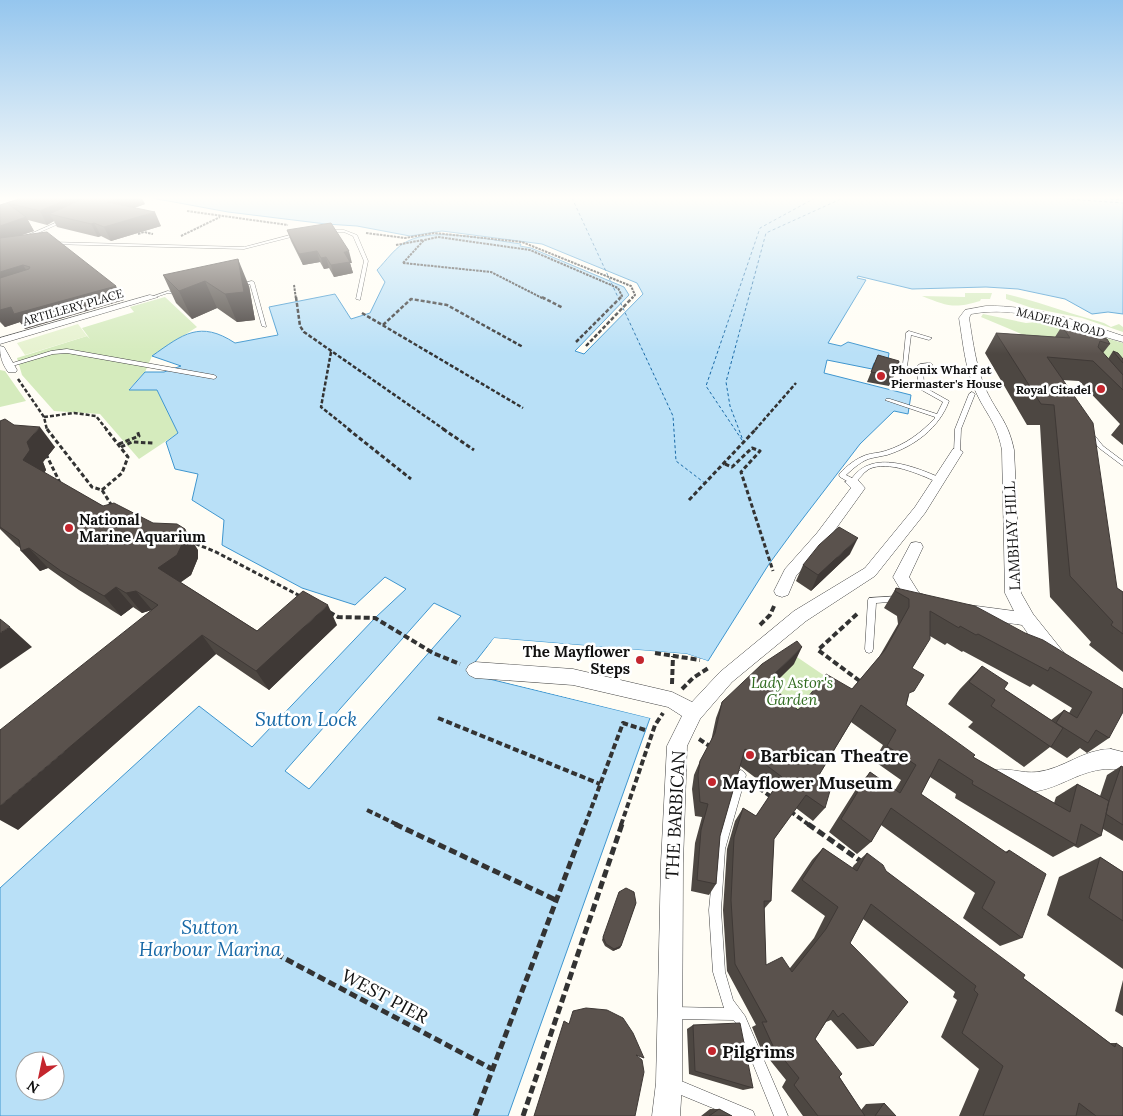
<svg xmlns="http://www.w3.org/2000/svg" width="1123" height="1116" font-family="Lora,serif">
<rect width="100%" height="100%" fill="#fffdf5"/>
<path fill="#d5ebbd" d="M965,293h27l-2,6h-9l-1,2c-26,8 -33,5 -58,-5l43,1z
M1006,294c34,8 65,20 98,29l7,4 8,-3 4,3v5l-41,-14 -50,-10 -26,-9z
M165,297l32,30 -45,29 -7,16 -16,17 28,1 21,43 -39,26 -39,-45 -46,-3 -32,-36 -5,-17 70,-22 3,3 -8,-11 52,-16 -4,-5z
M983,314l43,9 21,-2 76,22v26l-73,-23 -69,-29z
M0,370l5,1 21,30 -26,6z
M794,655l50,34 -51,31 -27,-29z"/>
<path fill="#e6f2cf" d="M78,324l9,12 -62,19 -8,-12z"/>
<path fill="#b9e0f7" stroke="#3f96cf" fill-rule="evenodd" d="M152,198h971v116l-15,-2 -16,2 -27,-15 -47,-10 -32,-2 -74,2 -54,-13 -1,2 9,2 -38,63 13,3 7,-4 41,11 -2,13 -13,-3 -2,6 -45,-9 -3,13 87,22 -3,19 -14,-3 -34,33 -66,86 -25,34 -61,97 -21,-7 -193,-16 -19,24 6,15 169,41 -142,398h-508v-228l199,-182 53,41 123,-129 31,-29 -21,-12 -30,28 -53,-17 -80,-43 2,-25 -32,-20 6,-26 -23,-5 -9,-27 12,-9 -21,-43h-28l16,-18h19l17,-6 -29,-10c31,-22 48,-36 83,-13l43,-8 -9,-28 66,-13 16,25 19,-6 15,-31 -8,-12c9,-9 19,-24 31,-29 27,-14 82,-1 113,3l-1,2 11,2 93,39 5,8 -54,56 9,3 59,-60 -6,-11 -95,-39 -100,-13 -32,5 -53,-10 -31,-2 -98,-12zM434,603l27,13 -152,173 -24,-18zM25,1061h30v30h-30z"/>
<path fill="#fffdf5" d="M494,638l193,16 21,7 -2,2 -19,-6 -192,-16 -18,22 4,11 170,42 -1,2 -181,-45z"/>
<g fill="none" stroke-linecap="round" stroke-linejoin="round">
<path stroke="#1768a6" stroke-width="1" stroke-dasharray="3 2.5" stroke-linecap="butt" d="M572,198l101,218 3,45 30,23
M1055,198l68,5
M1094,198l29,2
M742,440l-36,-54 54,-158 55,-30
M744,443l-14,-37 -4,-24 40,-149 77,-35"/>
<g stroke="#444" stroke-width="1">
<path id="lane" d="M62,220l3,1 -36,16 -3,-1z
M326,230h18l13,5 11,26 -8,39 -4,-1 8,-38 -11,-25 -9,-4h-18z
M298,233l2,1 -1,1 -55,14 -194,-5 -2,-1 2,-1 194,5z
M252,281l2,1 12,44v1l-4,-1 -12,-42 -12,2 -2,-1z
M168,291l14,3 -2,1 -12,-2 -15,5 -2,-1z
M909,331l23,7 -3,2 -18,-5 -4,32 -19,-3 -1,-1 3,-2 13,3 3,-31z
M67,349l147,26 3,2 -3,2 -147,-26 -14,1 -44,13 -3,-2 45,-14z
M930,363l2,1v2l-9,1 1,20 25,14c-10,27 -34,45 -62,54 -5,1 -10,2 -15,3 -10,2 -18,10 -26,17l6,3c21,-29 63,-11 89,0l1,2 -1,2h-4c-18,-8 -49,-22 -68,-13 -7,4 -10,12 -17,15l-12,-7 -1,-2 1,-2c7,-7 15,-14 26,-18 6,-2 13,-2 19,-4 20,-6 36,-18 50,-33v-1l-50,-17 1,-1h4l47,15 6,-12 -25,-14 -1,-22 3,-2z
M972,392l3,2 -14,35 -1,23 -1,1h-4l-1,-1 1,-23 14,-35z
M1089,430l2,1 12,15 20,15v5l-24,-18 -13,-16z
M899,596l3,1 1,2 -1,2 -26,2 -3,46 -1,3 -3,1 -3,-1 -1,-3 3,-49 1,-2z
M741,770l3,2 2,3 -21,74 -4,61 4,62 8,28 12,16 43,100h-14l-37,-92 -4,-4 -59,-1 -4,-2 -2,-4 2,-4 4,-2 50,1 -11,-36 -4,-62 6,-61 21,-74 2,-3z
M674,1078l79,33 2,5h-23l-63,-26 -2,-5 2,-5z"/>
</g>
<g stroke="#444" stroke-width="1">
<path id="street" d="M150,295l8,2 -158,47v-6z
M986,306c48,-1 92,15 137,30v6c-50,-13 -98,-38 -152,-28l-2,4c4,24 7,50 17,72 12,25 22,31 28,60l7,143 12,21 32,40 -3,5c-17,6 -31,-22 -40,-34l-53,-8 -6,-1 -2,-5 2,-5 6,-1 45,6 -9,-18 -3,-143c-6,-30 -16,-35 -27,-60 -10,-22 -12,-48 -16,-72l6,-8z
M0,346l4,1 13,23 -1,2h-8c-6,-9 -8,-15 -8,-26z
M957,448l6,4 -38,61 -50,63 -69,45 -74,61 -32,37 -13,27 -4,117 -1,220 -2,33h-28l4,-33 5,-220 6,-117 15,-30 -14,-9 -95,-22 -98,-7 -6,-3 -3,-5 3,-5 6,-3 98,7 99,23 20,10 28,-30 74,-61 71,-43 50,-61 38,-58z
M852,478l5,1 8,9 -2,3 -36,50 -31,35 -8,19 -6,2 -6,-2 -2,-4 11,-22 32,-36 34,-45 -6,-6z
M916,542l5,1 2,4 -14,30 10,16 12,4 2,4 -2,4 -6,2 -17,-5 -15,-25 18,-34z
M1111,749l12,3v18c-52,-9 -70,40 -132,15l-3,-7 3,-7c13,-5 31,3 46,1 27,-3 46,-23 74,-23z"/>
</g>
<path stroke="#333" stroke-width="2" stroke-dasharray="2.5 1" stroke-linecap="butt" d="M187,211l101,14
M366,233l39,5 29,-5 88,9 109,44 4,9 -4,4
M138,234l6,-2 9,2
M181,236l39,-19
M396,245l27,-5
M403,263l21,-23 14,-3 92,13 88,38 4,8 -3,3
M403,263l88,9 53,27
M294,285l2,14"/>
<path stroke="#333" stroke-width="2.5" stroke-dasharray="4 2" stroke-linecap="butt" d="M296,297l4,29 4,6 141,98
M542,297l21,11
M362,313l161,95
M383,325l28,-26 36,6 76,42
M576,342l45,-45
M586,346l47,-49
M331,352l-10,55 29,23
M18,379l26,38 3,13
M44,417l30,-4 22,3 11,14
M755,430l41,-47"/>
<path stroke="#333" stroke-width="3" stroke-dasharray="4.5 2.5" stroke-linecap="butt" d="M47,429l45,58 10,3 10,16
M348,429l63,50
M443,429l31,21
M119,444l20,-8 -2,-6
M121,447l11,-5 21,1
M46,454l15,31
M725,464l7,3 20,-19 8,3 -19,21 32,99
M102,490l20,-17 6,-16 -22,-28
M689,500l67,-71
M189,541l27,11 86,45"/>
<path stroke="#333" stroke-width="4" stroke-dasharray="6 3" stroke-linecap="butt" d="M329,612l9,5 37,1 58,35 27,11
M857,614l-39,36 43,32
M760,625l10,-10 5,-11
M655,653l45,7
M672,684l1,-28
M682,689l11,-11 17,-11
M438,718l162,66
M699,739l12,8
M751,783l22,15
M367,810l31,15
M790,811l19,14
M585,825l38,-102 22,7
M621,825l34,-100 8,-12"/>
<path stroke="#333" stroke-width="5" stroke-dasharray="8 4" stroke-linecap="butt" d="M395,824l163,77
M808,824l54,38
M265,948l227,121
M475,1116l110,-292
M523,1116l99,-292"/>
<use href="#lane" fill="#fff" fill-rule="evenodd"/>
<use href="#street" fill="#fff" fill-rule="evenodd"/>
</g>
<path fill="#4d4742" d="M22,198l123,6 -11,4 27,18 -50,15 -10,-5 -3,1 -41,-10 -3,-6 -7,4 -19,-5 6,11 -12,4 102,65 -99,29 -5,-7 -15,5 -5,-5v-117z
M287,230l65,33h-2l3,10 -19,4 -5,-9 -5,1 -4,-7 -17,3 -12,-24z
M163,275l86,11 6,34 -18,2 -20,-14 -25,11 -16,-16z
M1062,326l48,18 -7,9 5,6 5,-8 10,8v86l-12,-10 9,-11 -41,-43 -17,-1 55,208 6,4v80l-34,-27 2,-3 -41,-45 -10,-172h-13l-42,-72 11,-20 59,4z
M878,355l16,21 -5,10 -22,-4z
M0,421l14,4 41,22 -12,15 3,8 -2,3 59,33 95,44v8l-7,17 -11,7 77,49 80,-6 -68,65 -53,-36 -198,176 133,-220 -9,3 -9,-6 -12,9 -42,-26 -31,-22 -8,3 -20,-23 -4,-3 -16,-16z
M850,554l-39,37 -15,-10 7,-16z
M896,588l227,101 -14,49 -22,15 -7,-5 -13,10 -17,-11 -26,20 -56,-40 5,-5 -25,-18 12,-15 22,-23 22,23 47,31 13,-10 5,3 3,-5 -39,-24 -3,3 -67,-36 -1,1 -15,-9 -2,2 -15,-9 -18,32 -4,31 -2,6 67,52 81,46 2,-6 21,-13 23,12 7,-21 14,-9 2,1v74l-20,-12 -2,7 -23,12 -4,-2 -21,11 -98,-59 1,-4 -26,-17 -9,17 84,58 4,-2 13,88 -22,8 -37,-28 12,-25 -94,-68 -10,17 -14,12 -28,-22 29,-46 12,-14 25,18 6,-10 -27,-19 9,-16 -32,-23 -32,53 6,33 -12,13 -17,-13 -22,31 -3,62 -7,8 2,56 24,3 24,-30 11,-22 -34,-25 21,-31 11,-12 29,20 2,-3 13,-12 19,18 137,107 87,65h6l7,73h-164l20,-47 -38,-32 16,-37 -4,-3 2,-5 -92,-73 -13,24 23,103 -16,3 -26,-29 -5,2 -11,17 46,71 5,-6 18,-1 12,13h-93l-21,-29 4,-7 -25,-31 -9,-22 4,-2 -29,-54 -4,-61 4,-61 8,-28 8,-13 13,8 17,-25 -33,-25 -20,70 -4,48 -7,11 -18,-4 4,-48 7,-26 -7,-1 -3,-27 2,-14 6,-14 11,-20 5,-23 6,-16 72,-38 -22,22 26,24 54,-21 27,-32 19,-33 -1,-8 -13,-8z
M1100,857l23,15v97l-76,-54 12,-38z
M636,903l-16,45 -7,3 -8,-5 -3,-6 1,-3z
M1123,980v36l-8,-5z
M693,1025l60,63 -10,2 -54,-16 -2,-45z
M710,1109h9l13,7h-31z"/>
<path fill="#3f3936" d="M70,198h23l-44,16 5,7 -7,4 -7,-14z
M120,198h22l3,6 -31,11 -7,-13z
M155,212l6,14 -50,15 -7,-14z
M26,217l8,14 -33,11 -1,5v-21z
M94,223l7,13 -3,1 -7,-13z
M317,251l3,11 -17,3 -4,-11z
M349,251l3,12h-2l3,10 -19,4 -3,-12 13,-13z
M326,257l3,11 -5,1 -3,-11z
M238,259l11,27 6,34 -18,2 -12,-28z
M23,265l9,14 -32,11v-18z
M205,281l12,27 -25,11 -13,-28z
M116,286l8,14 -99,29 -5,-7 -15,5 -5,-7v-10l11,-3z
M40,427l15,20 -12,15 3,8 -7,10 -16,-20 4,-18z
M185,529l13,21v8l-7,17 -18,13 -15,-20z
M858,538l-8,16 -39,37 7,-16z
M29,548l19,20 -8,3 -19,-20z
M116,587l17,20 -12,9 -17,-20z
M136,591l16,19 -10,3 -16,-20z
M328,605l9,20 -68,65 -13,-19z
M10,627l22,20 -32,22v-36z
M202,635l14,19 -198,176 -18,-10v-14z
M802,647l-8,17 -22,21 -4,7 -7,8 13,-26z
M621,946l-1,2 -7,3 1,-2z"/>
<path fill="#5a524d" stroke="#3f3936" d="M22,198h48l-30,13 -33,-8 19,14 -26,9v-21z
M85,198h35l-13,4 48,10 -51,15 -10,-4 -3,1 -42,-10z
M331,223l18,28 -5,1 6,10 -19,3 -5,-8 -5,1 -4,-7 -18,3 -12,-24z
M47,232l69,54 -102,28 -3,-7 -11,3v-32l29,-9 1,-2 -7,-2 -23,7v-34z
M238,259l6,33 -19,2 -20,-13 -26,10 -16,-16z
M1062,326l45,13 3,5 -10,-3 -2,6 25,28v15l-30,-29 -46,-4 46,66 24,165 6,4v42l-12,-9 2,-3 -43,-46 -16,-171 -13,-1 -45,-71 74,5z
M1113,351l5,2 5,6v4z
M878,355l21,6 -5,15 -23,-4z
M5,419l9,6 26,2 -13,15 3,8 -7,10 80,46 11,-3 39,20 24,1 8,5v9l-8,17 -19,13 99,63 46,-40 25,14 -72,66 -54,-36 -202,171v-76l158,-125 -22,-14 -10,2 -10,-6 -12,9 -43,-25 -32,-23 -8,3 -2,-11 -19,-13v-106z
M839,527l19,11 -40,37 -15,-10 16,-20z
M896,588l79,18 50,27 18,7 80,49v23l-14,26 -13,-8 -8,13 -32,-20 8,-13 13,8 15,-26 -42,-25 -2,4 -70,-37 -2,1 -16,-9 -1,2 -29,-17v28l-18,29 12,7 -10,16 -5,2 -3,12 69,50 -2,2 97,55 7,-28 32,17 -8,35 -20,-12 -5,21 -104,-61 1,-3 -34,-22 -18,35 86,59 2,-3 37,24 -24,64 -40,-30 13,-26 -104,-74 -20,34 -30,-23 29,-47 30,21 16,-28 -29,-19 9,-16 -35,-25 -42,70 13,9 -7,24 -19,-13 -32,44 -3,62h-7l2,64 16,-8 10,15 34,-43 12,-22 -36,-27 21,-32 34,23 10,-18 16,12 3,6 139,104 -2,3 92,69 1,-4 7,5v68h-27l-17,-13 -3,13h-93l20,-50 -41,-33 16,-39 -4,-4 2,-4 -105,-82 -21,39 58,59 -35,44 -30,-33 -5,4 -5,-7 -18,29 27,35 -3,3 26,39h-47l-24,-31 5,-7 -26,-32 -11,-24h5l-32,-58 -4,-64 3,-63 9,-29 13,8 26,-39 -37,-28 -25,87 -4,48 -19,-4 4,-50 7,-26 -8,-2 -2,-27 2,-14 15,-28 7,-31 40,-38 35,-23 5,6 -28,27 2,2 -7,8 29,26 28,-36 26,15 33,-39 24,-43v-8l-14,-8z
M0,619l10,8 -10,6z
M982,666l26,17 -4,6 59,39 -12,19 -60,-41 4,-6 -26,-18z
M1121,766l2,1v58l-17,-11 2,-10z
M1100,857l23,15v49l-34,-23z
M626,888l8,4 2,11 -15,43 -7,3 -8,-5 -3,-7 16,-45z
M586,1008l21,2 16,8 10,15 11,25 -8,-3 6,5 2,12 -9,44h-101l30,-95 5,3 4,-13z
M740,1023l13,65 -58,-17 -2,-46z
M884,1103l12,13h-21z
M719,1109l2,1 11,6h-23z"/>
<linearGradient id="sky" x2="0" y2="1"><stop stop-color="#95c6ee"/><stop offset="0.56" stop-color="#fffefa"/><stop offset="1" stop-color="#fffefa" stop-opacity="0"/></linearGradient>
<rect width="1123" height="354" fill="url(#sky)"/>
<g fill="#c4262e" stroke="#fff" stroke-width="2">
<circle cx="881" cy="376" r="5"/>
<circle cx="1101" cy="389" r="5"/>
<circle cx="69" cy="528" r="5"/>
<circle cx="640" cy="660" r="5"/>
<circle cx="750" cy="755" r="5"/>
<circle cx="712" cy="782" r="5"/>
<circle cx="712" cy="1051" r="5"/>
</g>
<g text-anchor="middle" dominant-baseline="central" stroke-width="5" stroke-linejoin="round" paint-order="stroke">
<g font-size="12" fill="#111" stroke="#fff">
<text transform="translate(73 307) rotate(-16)">ARTILLERY PLACE</text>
<text transform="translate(1061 322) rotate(14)">MADEIRA ROAD</text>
</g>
<g font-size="12" font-weight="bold" fill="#111" stroke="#fff" text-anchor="start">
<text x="891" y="369">Phoenix Wharf at<tspan x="891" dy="14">Piermaster's House</tspan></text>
<text x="1091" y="389" text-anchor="end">Royal Citadel</text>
</g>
<g font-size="15" font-weight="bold" fill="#111" stroke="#fff" text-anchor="start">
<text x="79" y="519">National<tspan x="79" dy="17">Marine Aquarium</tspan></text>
<text x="630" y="651" text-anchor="end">The Mayflower<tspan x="630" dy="17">Steps</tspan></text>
</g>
<g font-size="15" fill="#111" stroke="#fff">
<text transform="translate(1012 536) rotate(-93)">LAMBHAY HILL</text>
</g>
<g font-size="15" font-style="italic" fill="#2f6b1f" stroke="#fff">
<text x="792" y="682">Lady Astor's<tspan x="792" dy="17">Garden</tspan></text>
</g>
<g font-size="18" font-weight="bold" fill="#111" stroke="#fff" text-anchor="start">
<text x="760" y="755">Barbican Theatre</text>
<text x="722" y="782">Mayflower Museum</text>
<text x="722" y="1051">Pilgrims</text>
</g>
<g font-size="18" fill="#111" stroke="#fff">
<text transform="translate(675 815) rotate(-87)">THE BARBICAN</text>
<text transform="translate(385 996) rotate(28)">WEST PIER</text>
</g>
<g font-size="19" font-style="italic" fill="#1768a6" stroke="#fff">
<text x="306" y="719">Sutton Lock</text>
<text x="210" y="927">Sutton<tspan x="210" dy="22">Harbour Marina</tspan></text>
</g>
</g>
<g transform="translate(40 1076) rotate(213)"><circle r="24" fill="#ffffff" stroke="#a0a0a0"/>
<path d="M0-4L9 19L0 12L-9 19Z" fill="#c4262e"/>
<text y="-8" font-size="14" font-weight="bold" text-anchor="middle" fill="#111111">N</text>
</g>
</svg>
